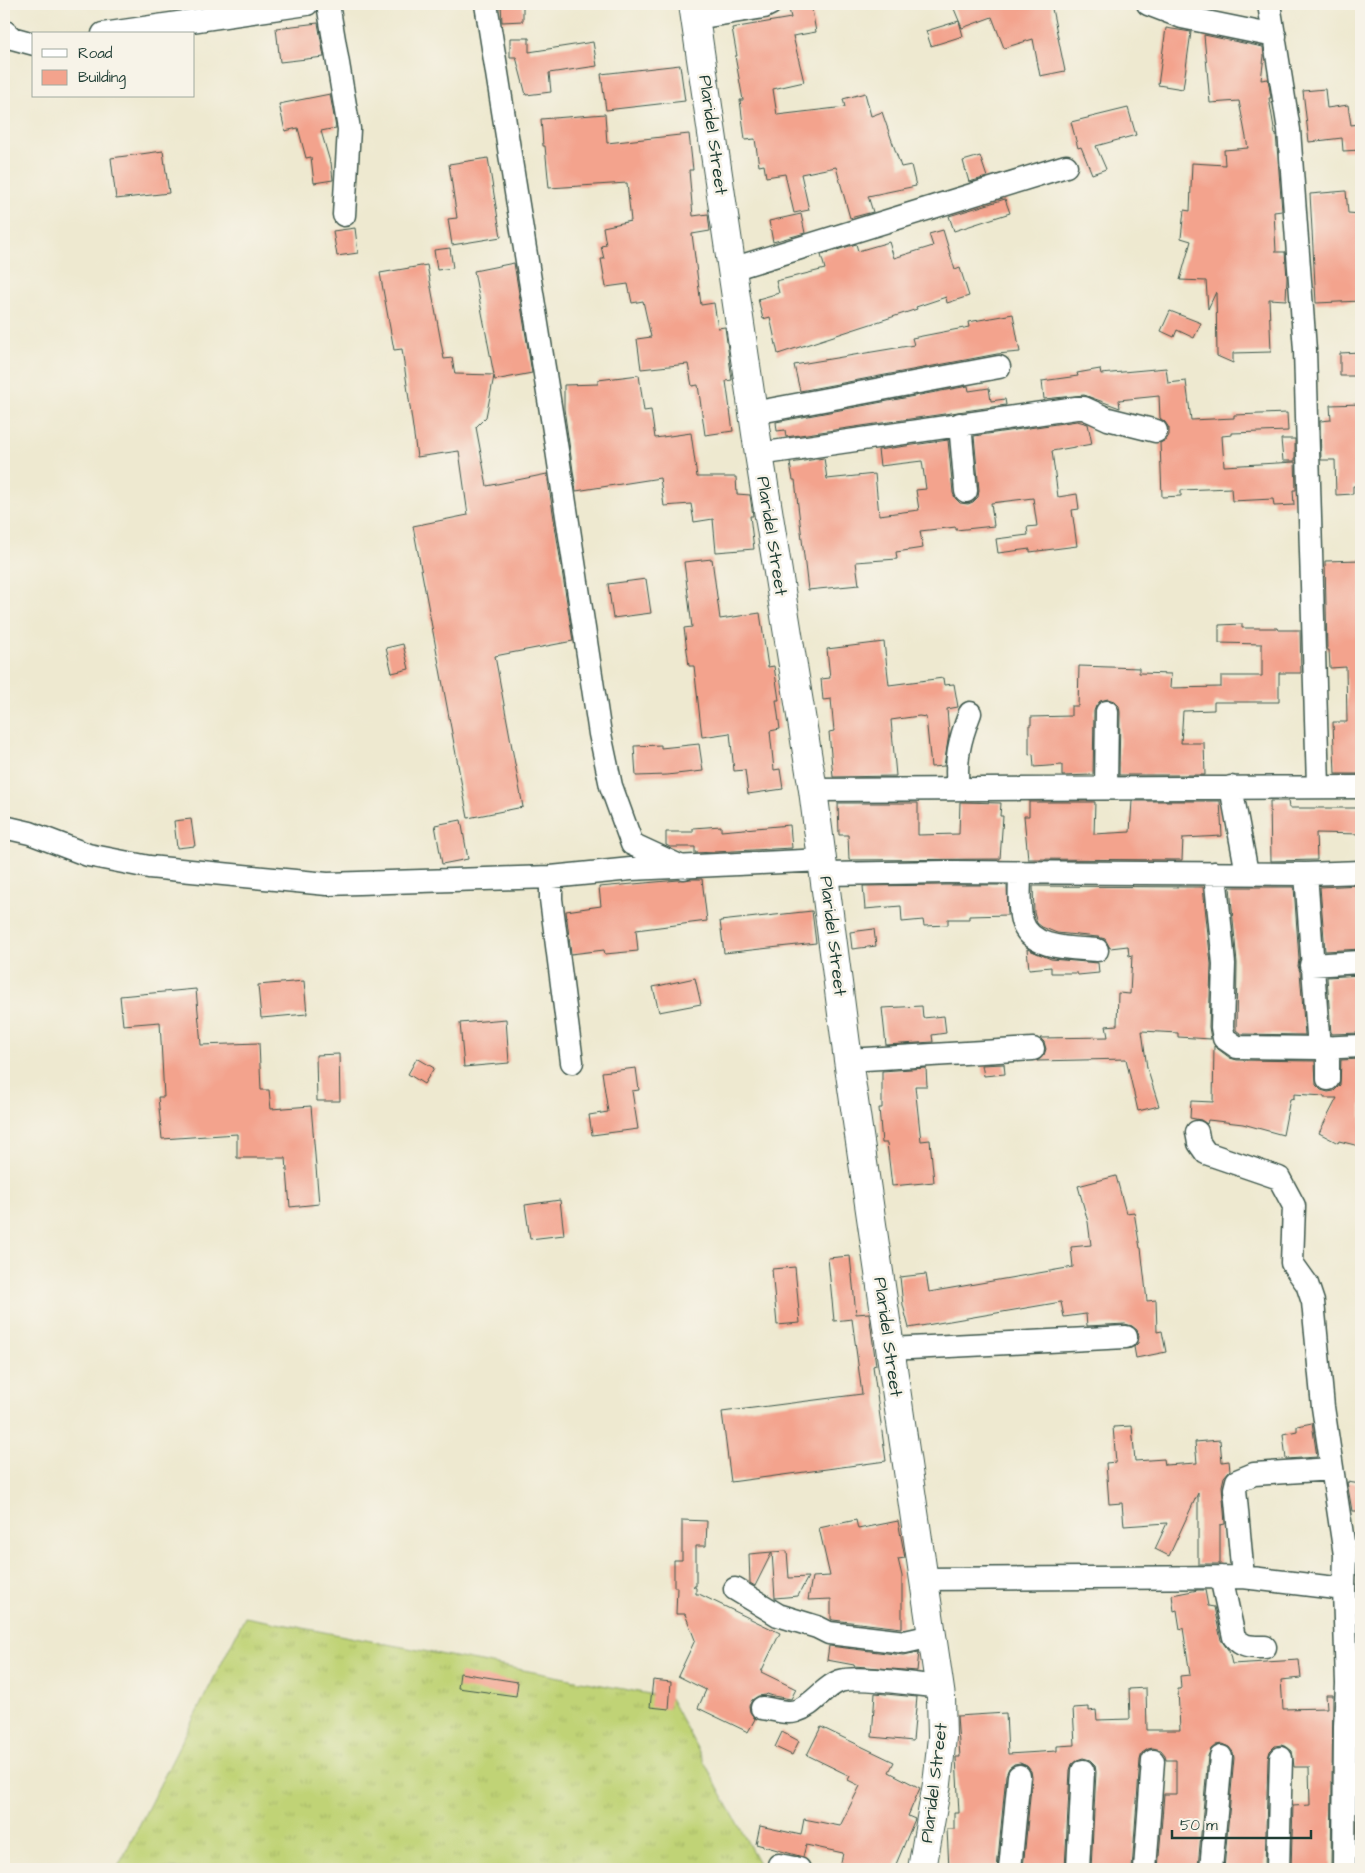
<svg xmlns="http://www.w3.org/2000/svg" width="1365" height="1873" font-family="'Architects Daughter',sans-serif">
<defs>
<pattern id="grass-tufts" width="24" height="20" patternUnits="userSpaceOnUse" patternTransform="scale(1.25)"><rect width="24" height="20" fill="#c0d376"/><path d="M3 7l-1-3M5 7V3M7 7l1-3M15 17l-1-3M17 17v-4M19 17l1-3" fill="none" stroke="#a5b667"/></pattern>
</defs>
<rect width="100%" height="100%" fill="#f7f3e8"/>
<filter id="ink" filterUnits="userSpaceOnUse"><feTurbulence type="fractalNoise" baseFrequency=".02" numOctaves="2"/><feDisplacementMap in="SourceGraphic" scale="10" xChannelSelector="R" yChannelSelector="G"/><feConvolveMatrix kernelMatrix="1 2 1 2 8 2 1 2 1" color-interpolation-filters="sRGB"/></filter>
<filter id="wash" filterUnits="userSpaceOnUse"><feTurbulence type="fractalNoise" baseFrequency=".0096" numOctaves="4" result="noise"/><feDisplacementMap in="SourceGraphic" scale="20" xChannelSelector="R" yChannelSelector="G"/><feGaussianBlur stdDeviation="1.12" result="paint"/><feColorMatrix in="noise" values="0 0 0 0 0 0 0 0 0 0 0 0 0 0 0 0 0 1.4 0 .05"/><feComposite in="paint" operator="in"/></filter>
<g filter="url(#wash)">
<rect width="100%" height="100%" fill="#eee9d0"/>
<path fill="url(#grass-tufts)" stroke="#708855" d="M245,1617l425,81 92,171h-645z"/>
<g id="blocks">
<path fill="#f3a38d" d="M501,4h22v17l-21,1z
M788,4h23l5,28 -23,4 11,46 -31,7 4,26 68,-8 -2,-8 22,-6 6,23 11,-4 19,55 10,-2 5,21 -48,10 5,16 -23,6 -14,-51 -35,7 8,36 -15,3 -9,-39 -19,3 -2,-12 -5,1 -4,-27 -10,1 -5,-40h3l-8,-44h2l-5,-28 59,-10z
M952,4h99l14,67 -25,5 -7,-37 -29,9 -12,-31 -30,11z
M959,21l4,15 -32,10 -5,-15z
M318,23l6,34 -44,5 -4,-34z
M1166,28l25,4 -8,57 -25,-4z
M1204,35l59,12 1,9 -3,24 7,-1 3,19h-2l6,36 1,-1 6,78 -8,1 2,40h9l2,26 -1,22 -17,-1 2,53 -38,1v10l-16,-7 -1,-64 -8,17 -2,-28 -26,-1 11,-39 -10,-3 3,-28 6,1 2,-48 33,2 -1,-15 24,-2 -9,-47 -29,2z
M510,38h19v14l64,-10 4,24 -48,7 2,19 -25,3 -10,-38h-6z
M680,65l5,36 -79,9 -5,-36z
M1325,89l2,19 21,-3 3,20 7,-1 3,26 -18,1 -1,-13 -33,4 -6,-51z
M330,94l6,34 -15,3 9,31h1l2,18 -19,3 -3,-26 -5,1 -8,-30 -13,3 -6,-27z
M1128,108l8,27 -40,11 10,23 -14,5 -11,-27 -3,1 -7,-26z
M605,114l2,29 82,-9 4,36h-4l4,46 15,-2 2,17 -18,3 9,71 13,-2 4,25 7,-1 7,53 -6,1 7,50 -28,4 -7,-50 -6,1 -4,-22 -47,5 -4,-30 14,-2 -8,-36 -11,2 -4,-19 -22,3 -5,-28h3l-3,-13 5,-1 -3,-18 28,-6 -4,-38 -78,5 -4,-42h-2l-2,-27z
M163,151l6,42 -53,6 -5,-41z
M980,156l7,21 -18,5 -6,-21z
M488,158l13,79 -49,8 -4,-26 9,-1 -8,-54z
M1346,191l2,22 13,1v87l-45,2 -6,-109z
M1005,199l5,14 -56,18 -5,-15z
M801,214l4,19 -32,9 -4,-21z
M355,228l3,25 -21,3 -4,-25z
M943,230l12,40 5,-2 9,28 -22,7 -1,-6 -30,10 1,2 -139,45 -8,-37 -7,2 -5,-20 21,-6 -3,-12 49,-12 -4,-14 35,-11 2,7 31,-9 5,16 39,-12 -4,-12z
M450,248l3,20 -16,2 -3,-20z
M514,263l18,110 -37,7 -1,-4 -8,41 -10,10 11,59 60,-12 26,167 -78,15 28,151 -55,11 -55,-292 55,-11 -9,-64 -42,6 -15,-108 -8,1 -14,-77 47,-8 17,94 8,-1 3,16 39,1 -20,-104z
M1170,311l31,12 -7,15 -17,-8 -3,7 -13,-6z
M1013,314l7,38 -23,2 -197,37 -6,-26 120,-20 -2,-7 57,-11 -1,-5z
M1361,352v24h-21v-23z
M1166,368l2,15 18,-2 5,39 43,-2v-3l53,-2 1,18 -56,2v2l-10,1 2,30 71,-4 1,28h-3l1,15 -20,1 -1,-7 -41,2 -1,-13 -50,2v6l-19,1 -2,-54 6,-3 3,-5v-7l-4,-6 -5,-4 -1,-22 -40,4 1,8 -36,-13 -40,4 -2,-18 36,-5 -1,-3 23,-4 1,5z
M639,375l5,36 7,-1 4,28 36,-5 6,44h39l1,17 13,1 3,21h-3l4,33 -38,3 -3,-33 -19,3 -3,-18 -27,2 -4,-28 -84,13 -12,-82v-24l34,-1v-4z
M968,386l1,5 20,-3 2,13 14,-2 1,6 -220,32 -1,-7 -8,1 -1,-9z
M1361,404v82h-8v8l-17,1 -1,-35h-14l-1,-39 11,-1 -1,-15z
M1077,421l11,3 4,20 -40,7 6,46 19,-3 2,15 -7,1 5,36 -47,6v-3l-32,4 -2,-14 32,-4 -1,-8 10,-1 -4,-28 -42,5 3,23 -38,4v-3l-36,4 3,17 -27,4 1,7 -41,3 3,23 -51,5 -13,-110h-2l-3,-17 34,-5 3,21 48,-5 4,41 40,-5 -3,-20 10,-1 -4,-28 -42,5 -2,-16 70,-10 5,53 2,5 5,5 8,1 5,-2 5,-5 1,-7 -5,-54z
M1281,439h14v22h-12z
M712,559l8,60 40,-6 8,54 6,-1 5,34h-3l4,29 -10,2 4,39 6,-1 3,20 -35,5 -3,-24 -11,1 -4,-38 -28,4 -8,-71h-5l-5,-38 8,-1 -8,-65z
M1361,560v214h-26l-2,-52h14l-1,-55 -16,1 -1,-18h-2l-2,-89z
M646,579l5,34 -38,5 -5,-34z
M1242,624v4h36v2h22l1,43h-22v29h-65v8l-31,1 -2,32h23l1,32h-86l1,-63 -1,-6 -5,-5 -6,-2 -8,2 -4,5 -2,5 -1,64 -31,1v-11l-28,2 -1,-13 -4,1v-30h2v-8l40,-1v-10h7l1,-40 60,2v5l32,1 -1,14 51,-1v-11h41v-32l-43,-1v-18z
M884,642l5,43 54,-7 1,7 10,-1 4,23 -11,2 2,25 -5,32 -13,1 -5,-50 -7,-1 -28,4 5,56 -63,1 -4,-45 5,-1 -3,-32 -8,1 -2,-21 9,-1 -3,-29z
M403,644l6,25 -17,4 -6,-25z
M699,744l4,27 -36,4 -31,1 -2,-30 27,-1v3z
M1132,801h88l2,35 -39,2 -1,22 -154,-1 -4,-43h5v-14h66l-1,32 36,-2z
M1270,801h18l1,7h72v26l-45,-1 1,27 -46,1z
M960,802l41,1 -1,13h3l-3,43 -151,1 -1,-25h-9l-1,-32h80v32l41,-1z
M191,819l4,27 -18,2 -3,-27z
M461,820l7,39 -26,5 -7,-39z
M790,825l2,23 -97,5v-6h-25l-4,-2v-13h27v-4l28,-2v5z
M690,879h12l5,42 -71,9 2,21 -33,3 -1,-4 -33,4 -5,-43 35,-5 -2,-19z
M946,885h61l1,30 -39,1v3h-21v6l-24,1 -1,-6 -21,2 -1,-16 -36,3 -2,-23z
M1361,885v64l-36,2 -5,-64z
M1033,886l170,1 8,77 -2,63 2,12 -33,-2v-4l-36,-2 5,37 12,38 -21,5 -12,-52 -89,2 7,-6 2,-6 -2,-7 -4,-4 68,-1 -2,-11 11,-1 1,-32 12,1 2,-39 -3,1 -1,-10 -18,2 -5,-9 -7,-2 -41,-4 -15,-6 -5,-4 -3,-10z
M1230,887h64l5,72 -1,7 2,6 5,63 -64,-1 -5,-4 1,-67z
M812,911l4,32 -92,10 -4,-32z
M874,929l2,17 -24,3 -2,-17z
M1027,949l24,10 47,4 1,10 -21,2 -1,-2h-26v-6l-22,2z
M1361,975v58l-30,1 -4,-57z
M695,978l6,26 -42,8 -6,-25z
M304,981l3,33 -46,4 -3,-33z
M196,989l5,56 58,-2 2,47h8l2,19 40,-3 8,98 -29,3 -4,-49h-49v-24l-75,5 -4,-42h6l-4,-75 -37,3 -3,-29z
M922,1006l1,12 21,-2 2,17 -14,2 1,7 -47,3 -4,-37z
M506,1019l3,44 -45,4 -4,-44z
M1214,1046l16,12 7,2 78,1 1,24 5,5 7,2 6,-1 6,-6 1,-25 20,-1v79l-2,8 -20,-5 -1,2 -19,-10 18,-35h-13v-2l-30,-2v4l-4,1 -7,36 -40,-11 -35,-4 -1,4 -6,-4 -11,-2 1,-17 22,1z
M339,1054l1,47h-23l-1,-46z
M417,1058l17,10 -10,16 -16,-10z
M1004,1064l1,10 -21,2 -2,-11z
M636,1068l3,22 -7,1 6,38 -46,6 -3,-20 19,-3 -6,-40z
M926,1068l1,18h-12l6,55 9,-1 4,42 -42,4 -5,-43h-5l-3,-35h3v-37z
M1116,1176l10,37 8,-1 6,36h1l6,53 9,-1 1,32 5,-1 4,21 -30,6 -2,-11 4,-4 1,-7 -2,-6 -5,-4 -7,-2 -38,2 -1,-12 -22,3 -3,-15 -152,26 -6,-23 -3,-28 26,-3 3,18 144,-25 -2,-20 20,-2 -3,-23 -10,-36z
M560,1200l4,35 -34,4 -5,-34z
M850,1256l6,58 13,-1 7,52 -3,1 13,95 -155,21 -9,-70 140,-18 -10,-75 -18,2 -6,-63z
M795,1267l5,56 -23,2 -5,-56z
M1312,1423l5,34 -31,2 -3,-25 14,-3v-5z
M1132,1426l3,35 29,-2 1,6 32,-2 -2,-21 25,-2 2,22 7,-1 1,9 -6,7 -2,9 3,38 -5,1v39h-22v-71l-29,63 -14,-7 12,-26 -43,3 -2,-23 -13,1 -3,-41 10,-1 -3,-35z
M1347,1482l14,2v27h-9z
M682,1520l25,1 -1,25h-10v40h-3l3,2v6h3l81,39 -19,39 35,17 -5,10 -18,-3 -6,-2 -1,1 -8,1 -6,4 -3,6 1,6 5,7 -7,13 -50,-24 8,-18 -28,-14 17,-36 -10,-26h-9l1,-27h-3v-27h8z
M856,1520l2,9 40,-8 7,37 -7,1 4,17v52l-69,-8 -2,-1v-20l-23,1 4,-23 18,-1 -11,-48z
M787,1551l2,27 19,-1 -10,19 -23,2 -3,-46z
M772,1552l-17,34 -5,-3 -1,-29z
M1198,1590h7l3,16 6,1 7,33 8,11 3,13 67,-4 2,18 -20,2 2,29 44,-1 -1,-13h7l-2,174h-40l2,-63 17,-1 -1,-38h-15l-2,-16 -5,-4 -6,-2 -6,1 -5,5 -2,7 -3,110 -41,1 10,-111 -1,-6 -4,-5 -7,-3 -6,1 -5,4 -3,7 -10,111 -10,-1v3h-30l6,-75h12v-34h-10l-1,-5 -4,-5 -8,-2 -5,1 -6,4 -2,7 -8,109h-41l5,-97 -1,-7 -5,-5 -7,-2 -6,2 -5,4 -2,6 -5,99h-42l9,-92 -1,-6 -4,-5 -7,-3 -6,1 -5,4 -3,7 -9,94h-48l-2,-40h7v-16h5l-3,-56h4l-3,-41 49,-3 2,41 49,-3v-5l18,-1 -2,-37 16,-1v4l7,-1 1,10 33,-1 -1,-30 17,-1 1,42h33l-2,-41h3l-1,-13 10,-1 -7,-47 -3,1 -3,-19 -3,1 -2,-16z
M829,1646l74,9 16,-3 -2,19 -63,-5v-1l-27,-5z
M460,1673l58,9 -2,14 -58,-8z
M653,1680l18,2 -2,27 -19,-2z
M875,1693l42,4 -4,44 -41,-4z
M1360,1695h1v174h-4z
M821,1727l73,35 -5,10 31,16 -12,28 7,3 -21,50h-44l-10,-2 3,-14 -37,-8 -3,12 -47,-13 4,-18 41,9 3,-16 36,7 20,-40 -12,-6 2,-4 -43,-21z
M782,1732l17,9 -7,14 -17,-8z"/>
</g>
</g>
<g filter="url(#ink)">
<use href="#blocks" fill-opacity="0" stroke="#3e574b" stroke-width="1"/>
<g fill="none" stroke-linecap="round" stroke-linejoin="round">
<g stroke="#3e574b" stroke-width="25">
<path id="minor" d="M328,4l21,125 -5,86
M486,4l69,433 45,297 11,52 21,58 52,24
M1148,4l34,13 93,19
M1269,4l20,126 16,220 13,436
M696,18l68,-11 6,-3
M4,31l8,7 22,6
M103,34l204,-30
M732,269l334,-103
M753,413l246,-46
M960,424l6,67
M759,454l317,-46h8l24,11 48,12
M1231,787l16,86
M1106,788l1,-76
M958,789c-3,-29 1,-48 12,-76
M813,790l548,-3
M4,827l26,6 58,22 61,12 178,17 224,-7 80,-8 192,-9
M1361,872l-55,2 13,174 42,-2
M1215,873l9,91 -2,63 2,11 13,9 82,1
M825,874l121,-2 361,2
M1020,874c0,15 -2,32 2,47 8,29 51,27 75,29
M551,877v22l21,163
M1311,965l50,-3
M1328,1047v32
M848,1060l185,-11
M1197,1132l2,11 7,10 73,25 15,28 -2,57 15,21 6,18 10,105 22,148 -1,34
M890,1349l236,-12
M1221,1577l13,60c9,11 17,10 31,10
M1243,1577l-8,-88 2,-8 17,-7 78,-5
M924,1579l319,-2 101,12 3,95 -2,42 -1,143
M735,1589l43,26 39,12 12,6 76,9 27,-6
M762,1708c10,1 25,6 34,3 18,-5 27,-24 44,-30 17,-6 79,4 100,6
M779,1865l20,4
M1010,1869l9,-93
M1078,1869l5,-98
M1145,1869l8,-108
M1211,1869l10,-112
M1278,1869l3,-111"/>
</g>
<g stroke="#3e574b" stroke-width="30">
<path id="tertiary" d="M693,4l66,450 54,336 35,270 93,637 1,40 -5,47 -15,85"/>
</g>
<use href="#minor" stroke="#fff" stroke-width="22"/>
<use href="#tertiary" stroke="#fff" stroke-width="28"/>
</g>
</g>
<g text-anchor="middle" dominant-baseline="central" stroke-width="5" stroke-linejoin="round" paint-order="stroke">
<g font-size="18" fill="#1f3d34" stroke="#f7f3e8">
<text transform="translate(713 135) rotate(82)">Plaridel Street</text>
<text transform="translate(772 536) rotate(81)">Plaridel Street</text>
<text transform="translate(833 936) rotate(83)">Plaridel Street</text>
<text transform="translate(888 1337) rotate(82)">Plaridel Street</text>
<text transform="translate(934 1783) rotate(-83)">Plaridel Street</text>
</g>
</g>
<rect width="1365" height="1873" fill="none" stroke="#f7f3e8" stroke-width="20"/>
<rect x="32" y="32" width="162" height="65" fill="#f7f3e8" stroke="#a1aaa0"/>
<rect x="42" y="49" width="25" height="8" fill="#ffffff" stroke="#a1aaa0"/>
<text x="78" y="58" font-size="15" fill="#1f3d34">Road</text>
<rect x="42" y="70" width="25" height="15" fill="#f3a38d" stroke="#a1aaa0"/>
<text x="78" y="82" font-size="15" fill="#1f3d34">Building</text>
<path d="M1172 1830v8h139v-8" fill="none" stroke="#1f3d34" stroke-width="2.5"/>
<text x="1180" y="1830" font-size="15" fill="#1f3d34" stroke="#f7f3e8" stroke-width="4" paint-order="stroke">50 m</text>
</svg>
